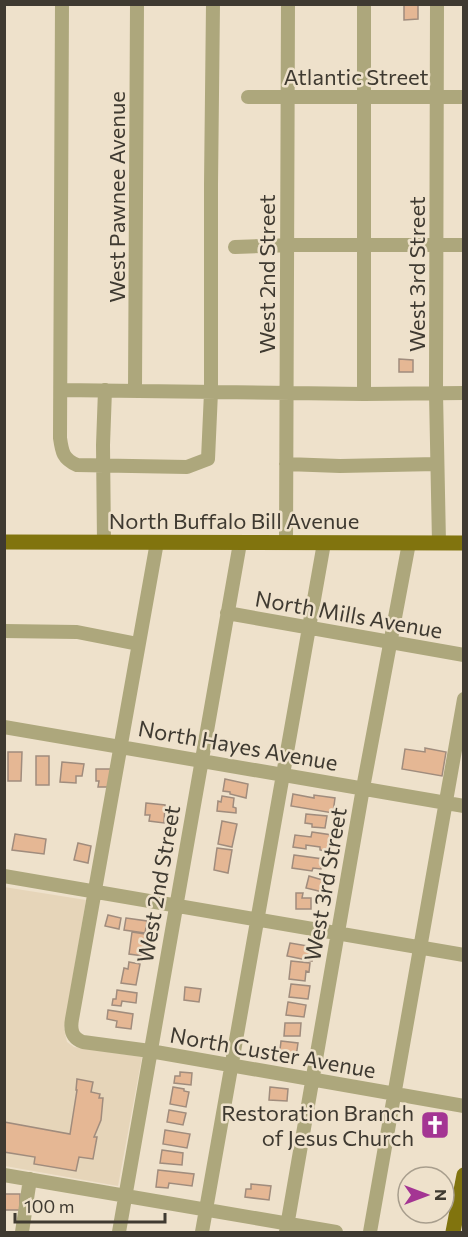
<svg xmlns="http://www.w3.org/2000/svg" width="468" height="1237" font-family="Commissioner,sans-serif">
<rect width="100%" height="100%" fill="#eee1cb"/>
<path fill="#e6d5b9" d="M4,887l82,13 -22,128 3,14 7,5 68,10 -24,129 -113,-20z"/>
<path fill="#e5b794" stroke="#a08c7d" stroke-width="1.5" d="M404,4h14v15l-14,1z
M399,359l14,1v12h-14z
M425,748l21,4 -4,24 -40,-7 3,-20 20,3z
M8,752h14l-1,29h-13z
M36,756h13v29h-13z
M62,762l22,2 -2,12h-6v7l-16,-1z
M96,769h15v18h-13l1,-6h-3z
M225,779l23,5 -2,14 -16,-4v-2l-7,-1z
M293,794l21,4v-3l21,3 -2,15 -42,-7z
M222,796l12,2 -1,9 3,1v5l-19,-2 1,-10 3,1z
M146,803l19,2 -1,18 -15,-2 1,-6h-5z
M306,814l21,2 -2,12 -13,-1v-3l-7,-1z
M222,821l15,3 -5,23 -14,-3z
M312,832l20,3 -3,17 -9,-2v-3l-14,-2v4l-13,-2 2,-12 16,2z
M15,834l31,5 -2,15 -32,-4z
M78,843l13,3 -3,17 -14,-3z
M217,848l15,2 -4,23 -14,-3z
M294,855l29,4 -2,10 -8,-1 -1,3 -20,-3z
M309,876l17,5 -3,11 -17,-4z
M296,893h7l-1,5h9v11h-15z
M108,915l13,3 -2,11 -14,-3z
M126,918l21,3 -2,12 -21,-3z
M132,932l13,2 -2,22 -14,-2z
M290,943l24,4 -2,14 -25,-5z
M291,961l19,2 -1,9 -3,-1 -1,10 -16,-2z
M129,962l11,2 -4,21 -15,-2 3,-15 4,1z
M291,984l19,2 -2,13 -19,-2z
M185,987l16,2 -2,13 -15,-2z
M117,990l20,3 -1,10 -14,-2 -1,5 -9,-1 1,-6h3z
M288,1002l18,3 -2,12 -18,-2z
M108,1010l25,4 -2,15 -15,-2 1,-6 -10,-2z
M285,1023h16l-1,13h-16z
M281,1041l17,2 -2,14 -12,-1v4l-5,-1z
M180,1072l12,1 -1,12 -17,-2 1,-7h5z
M77,1079l16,3 -2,10 9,2 -1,4h4l-2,22 -7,17h3l-4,22 -14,-2 -3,14 -42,-7 1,-7 -31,-5v-30l66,12 7,-44h-1z
M173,1087l11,2v2l5,1 -3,15 -16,-3z
M270,1087l18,2 -1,12 -18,-1z
M169,1110l17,3 -3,12 -16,-3z
M165,1130l25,4 -3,14 -24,-4z
M162,1150l21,3 -1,12 -22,-2z
M158,1170l36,4 -2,12 -23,-3 -1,5 -12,-1z
M251,1184l20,2 -2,14 -24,-3 1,-8h5z
M4,1194h16v16h-16z"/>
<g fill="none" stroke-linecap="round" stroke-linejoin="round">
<path stroke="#ada77c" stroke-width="14" d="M62,4l-2,434c2,14 3,21 17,27l110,2 21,-8 3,-67v-208l2,-180
M437,4l-1,389 3,150
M248,97h216
M235,247l52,-2h177
M61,390l303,4 100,-1
M135,390l2,-386
M364,394v-390
M286,464l54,2 97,-2
M104,542l-1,-97 2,-55
M157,542l-85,477c-2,11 0,19 11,23l67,9 314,55
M286,543l2,-539
M227,613l237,42
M4,631l73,1 61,12
M4,727l460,79
M4,876l460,79
M4,1175l332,57
M22,1232l8,-53
M119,1232l121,-689
M202,1232l122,-689
M286,1232l77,-444 46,-245
M370,1232l94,-533"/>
<path stroke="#81740e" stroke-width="15" d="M4,542l460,1
M453,1232l11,-57"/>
</g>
<defs>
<g id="church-square" transform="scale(1.5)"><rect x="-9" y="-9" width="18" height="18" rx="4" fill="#a43593" stroke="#eee1cb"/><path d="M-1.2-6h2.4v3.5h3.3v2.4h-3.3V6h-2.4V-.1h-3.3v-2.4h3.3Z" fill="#fff"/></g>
</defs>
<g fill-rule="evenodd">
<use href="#church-square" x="435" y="1125"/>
</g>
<g text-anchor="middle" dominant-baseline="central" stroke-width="5" stroke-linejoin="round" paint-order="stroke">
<g font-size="22" fill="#3f3a31" stroke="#eee1cb">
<text x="356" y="76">Atlantic Street</text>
<text transform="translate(116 197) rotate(-90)">West Pawnee Avenue</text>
<text transform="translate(266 274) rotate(-90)">West 2nd Street</text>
<text transform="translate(416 274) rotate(-90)">West 3rd Street</text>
<text x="234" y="520">North Buffalo Bill Avenue</text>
<text transform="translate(349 614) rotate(10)">North Mills Avenue</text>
<text transform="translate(238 745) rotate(10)">North Hayes Avenue</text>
<text transform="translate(158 884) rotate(-80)">West 2nd Street</text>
<text transform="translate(325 884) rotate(-80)">West 3rd Street</text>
<text transform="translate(273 1052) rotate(10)">North Custer Avenue</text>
</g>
<g font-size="22" fill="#3f3a31" stroke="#eee1cb" text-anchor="end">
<text x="414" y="1112">Restoration Branch<tspan x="414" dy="25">of Jesus Church</tspan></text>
</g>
</g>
<rect width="468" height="1237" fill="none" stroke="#3f3a31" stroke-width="12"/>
<g transform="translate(426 1195) rotate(90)"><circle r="28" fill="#eee1cb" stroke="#a89e8d" stroke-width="1.5"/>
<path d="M0-4.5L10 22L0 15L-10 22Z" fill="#a43593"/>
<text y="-9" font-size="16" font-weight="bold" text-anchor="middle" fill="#3f3a31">N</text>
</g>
<path d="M15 1213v9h150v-9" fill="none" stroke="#3f3a31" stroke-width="3"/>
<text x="24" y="1213" font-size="18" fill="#3f3a31" stroke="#eee1cb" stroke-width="4.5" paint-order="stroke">100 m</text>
</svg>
